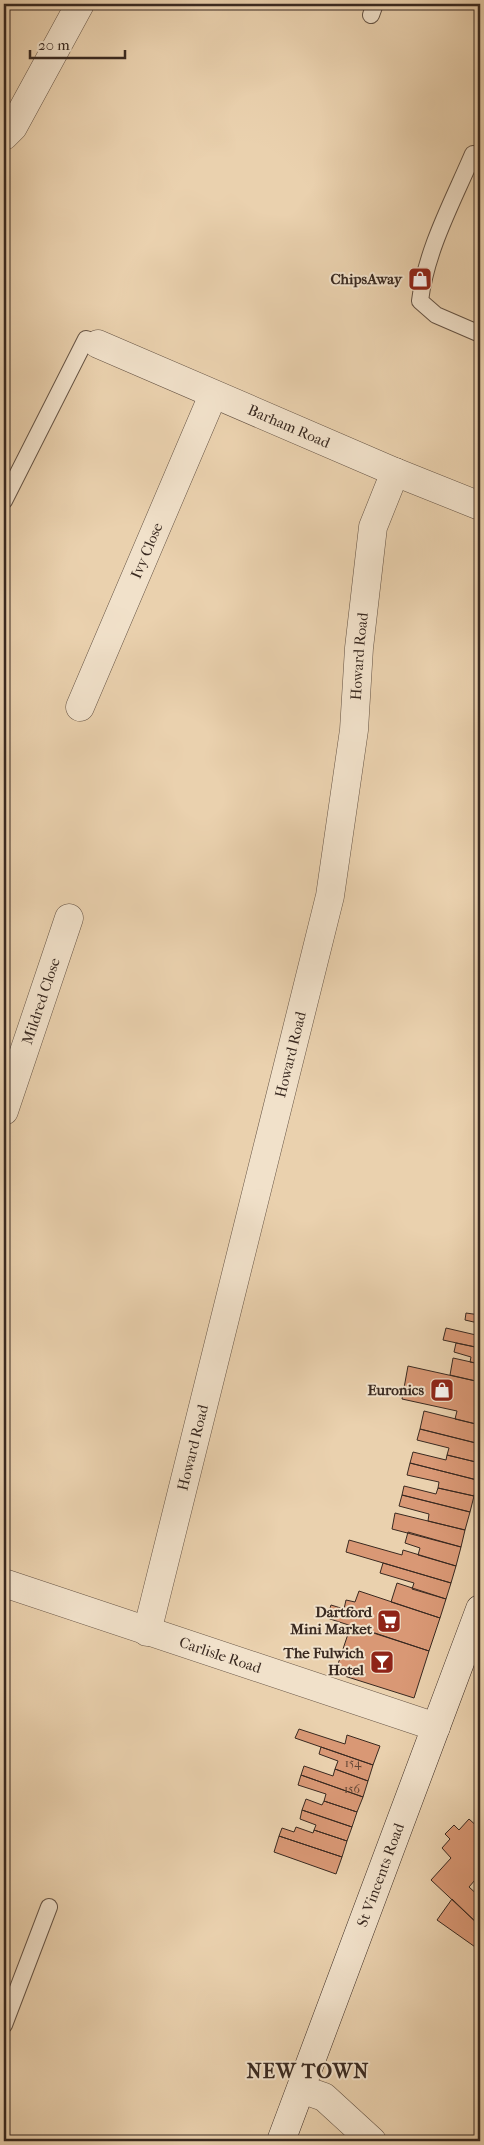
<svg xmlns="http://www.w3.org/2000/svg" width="484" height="2145" font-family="'IM FELL French Canon',serif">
<rect width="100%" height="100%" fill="#ead1ae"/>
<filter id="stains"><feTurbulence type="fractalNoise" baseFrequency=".004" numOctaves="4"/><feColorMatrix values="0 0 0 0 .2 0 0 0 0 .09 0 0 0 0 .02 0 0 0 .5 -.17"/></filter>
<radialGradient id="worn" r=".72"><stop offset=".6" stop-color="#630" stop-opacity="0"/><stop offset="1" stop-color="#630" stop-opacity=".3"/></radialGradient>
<path fill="#d99875" stroke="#392920" d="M466,1313l14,2v17l-3,-1 1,-8 -13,-3z
M446,1328l30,7 1,-4 3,1v16l-37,-8z
M456,1343l24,5v16l-10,-2 1,-5 -17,-5z
M453,1358l27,6v18l-30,-7z
M408,1366l72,16v43l-25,-6 2,-8 -55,-12z
M424,1411l56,14v19l-60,-15z
M420,1429l60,15v19l-33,-8 2,-7 -32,-8z
M413,1452l33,8 1,-5 33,8 -3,17 -67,-17z
M410,1463l67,17 -3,16 -36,-8 1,-6 -32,-7z
M404,1486l32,8 2,-6 36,8 -4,16 -68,-17z
M402,1495l68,17 -5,18 -37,-9 1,-7 -30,-8z
M395,1513l70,17 -4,17 -69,-18z
M408,1532l53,15 -5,19 -38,-11 2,-7 -15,-5z
M349,1540l53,15 1,-5 53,16 -5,17 -105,-31z
M383,1563l68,20 -5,16 -34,-10 2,-6 -34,-10z
M397,1583l49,16 -6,19 -49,-16z
M359,1591l81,27 -11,33 -102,-33 4,-13 13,4 2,-9 9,2z
M351,1625l78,26 -15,47 -79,-25z
M299,1729l46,15 2,-9 33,11 -7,19 -78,-27z
M321,1747l52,18 -5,16 -33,-12 3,-8 -19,-7z
M304,1766l29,10 2,-7 33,12 -5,16 -62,-22z
M301,1775l62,22 -6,15 -33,-11 2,-7 -28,-9z
M306,1799l16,6 2,-4 33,11 -5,15 -50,-17z
M302,1810l50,17 -5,14 -33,-11 2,-5 -16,-6z
M469,1819l11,10v56l-5,-5 -6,7 11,10v29l-49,-46 20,-22 -9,-10 8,-9 -5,-5 9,-9 5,5z
M296,1827l17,6 1,-3 33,11 -5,16 -63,-21 3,-8 12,4z
M279,1836l63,21 -6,17 -62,-22z
M452,1899l28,27v20l-2,3 -41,-29z"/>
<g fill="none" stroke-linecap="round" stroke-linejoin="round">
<g stroke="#655344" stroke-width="18">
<path id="lane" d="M371,15l4,-11
M473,154c-20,47 -47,96 -53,147l16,14 44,19
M4,501l82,-162 12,5
M4,2025l45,-118"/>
</g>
<g stroke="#655344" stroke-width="29">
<g id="street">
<path d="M4,136l9,-9 67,-123"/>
<path id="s1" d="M98,344l297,128 85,34"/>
<path id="s2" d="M80,707l133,-312"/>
<path id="s3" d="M4,1111l65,-193"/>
<path id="s4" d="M4,1583l432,144"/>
<path id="s5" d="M147,1632l183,-736 24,-166 5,-82 14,-121 22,-55"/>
<path d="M301,2089l23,8 48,44"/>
</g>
</g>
<g stroke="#392920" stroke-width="29">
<g id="secondary">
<path id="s6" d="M281,2141l199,-532"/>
</g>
</g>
<use href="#lane" stroke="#f1e1ca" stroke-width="16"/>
<use href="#street" stroke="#f1e1ca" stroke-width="28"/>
<use href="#secondary" stroke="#f1e1ca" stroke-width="28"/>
</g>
<defs>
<g id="shop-square" transform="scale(1.25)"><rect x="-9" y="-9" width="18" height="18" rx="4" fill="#8f2418" stroke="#f1e1ca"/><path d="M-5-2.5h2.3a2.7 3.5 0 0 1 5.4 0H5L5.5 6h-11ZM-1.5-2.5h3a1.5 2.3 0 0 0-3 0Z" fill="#fff"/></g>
<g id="supermarket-square" transform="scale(1.25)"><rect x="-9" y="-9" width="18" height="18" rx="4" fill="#8f2418" stroke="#f1e1ca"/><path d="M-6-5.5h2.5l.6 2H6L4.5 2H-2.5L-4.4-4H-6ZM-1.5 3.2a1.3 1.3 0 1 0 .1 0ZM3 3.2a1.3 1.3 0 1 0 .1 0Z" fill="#fff"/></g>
<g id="bar-square" transform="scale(1.25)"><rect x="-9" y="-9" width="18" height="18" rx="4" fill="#8f2418" stroke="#f1e1ca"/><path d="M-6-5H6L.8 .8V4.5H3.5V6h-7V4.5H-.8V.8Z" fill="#fff"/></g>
</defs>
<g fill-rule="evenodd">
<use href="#shop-square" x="420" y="279"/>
<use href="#shop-square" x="442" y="1390"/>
<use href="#supermarket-square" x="389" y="1621"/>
<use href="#bar-square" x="382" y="1662"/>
</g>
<g text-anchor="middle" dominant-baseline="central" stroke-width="4" stroke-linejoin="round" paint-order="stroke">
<g font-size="12" fill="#614535">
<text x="353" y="1763">154</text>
<text x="352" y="1789">156</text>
</g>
<g font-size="15" font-weight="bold" fill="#392920" stroke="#f1e1ca" text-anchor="end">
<text x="402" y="279">ChipsAway</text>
<text x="424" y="1390">Euronics</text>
<text x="372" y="1612">Dartford<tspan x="372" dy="17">Mini Market</tspan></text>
<text x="364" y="1653">The Fulwich<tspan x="364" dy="17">Hotel</tspan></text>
</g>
<g font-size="15" fill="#392920" stroke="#f1e1ca">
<text stroke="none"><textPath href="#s1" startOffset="208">Barham Road</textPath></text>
<text stroke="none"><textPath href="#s2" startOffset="170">Ivy Close</textPath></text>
<text stroke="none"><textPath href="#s5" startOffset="1000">Howard Road</textPath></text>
<text stroke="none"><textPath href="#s3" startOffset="116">Mildred Close</textPath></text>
<text stroke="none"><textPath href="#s5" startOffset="595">Howard Road</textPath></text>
<text stroke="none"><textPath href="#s5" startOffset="190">Howard Road</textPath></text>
<text stroke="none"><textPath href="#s4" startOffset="228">Carlisle Road</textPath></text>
<text stroke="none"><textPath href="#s6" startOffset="284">St Vincents Road</textPath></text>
</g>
<g font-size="20" font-weight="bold" letter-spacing="1" fill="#392920" stroke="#f1e1ca">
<text x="308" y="2071">NEW TOWN</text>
</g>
</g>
<rect width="484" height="2145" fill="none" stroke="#ead1ae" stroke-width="20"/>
<rect x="5" y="5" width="474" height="2135" fill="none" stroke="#392920" stroke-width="2.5"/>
<rect x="10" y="10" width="464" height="2125" fill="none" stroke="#392920"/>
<path d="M30 50v8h95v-8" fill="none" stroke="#392920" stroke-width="2.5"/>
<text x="38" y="50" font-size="15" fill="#392920" stroke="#f1e1ca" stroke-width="4" paint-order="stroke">20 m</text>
<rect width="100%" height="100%" filter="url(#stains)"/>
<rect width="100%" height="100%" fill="url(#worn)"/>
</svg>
